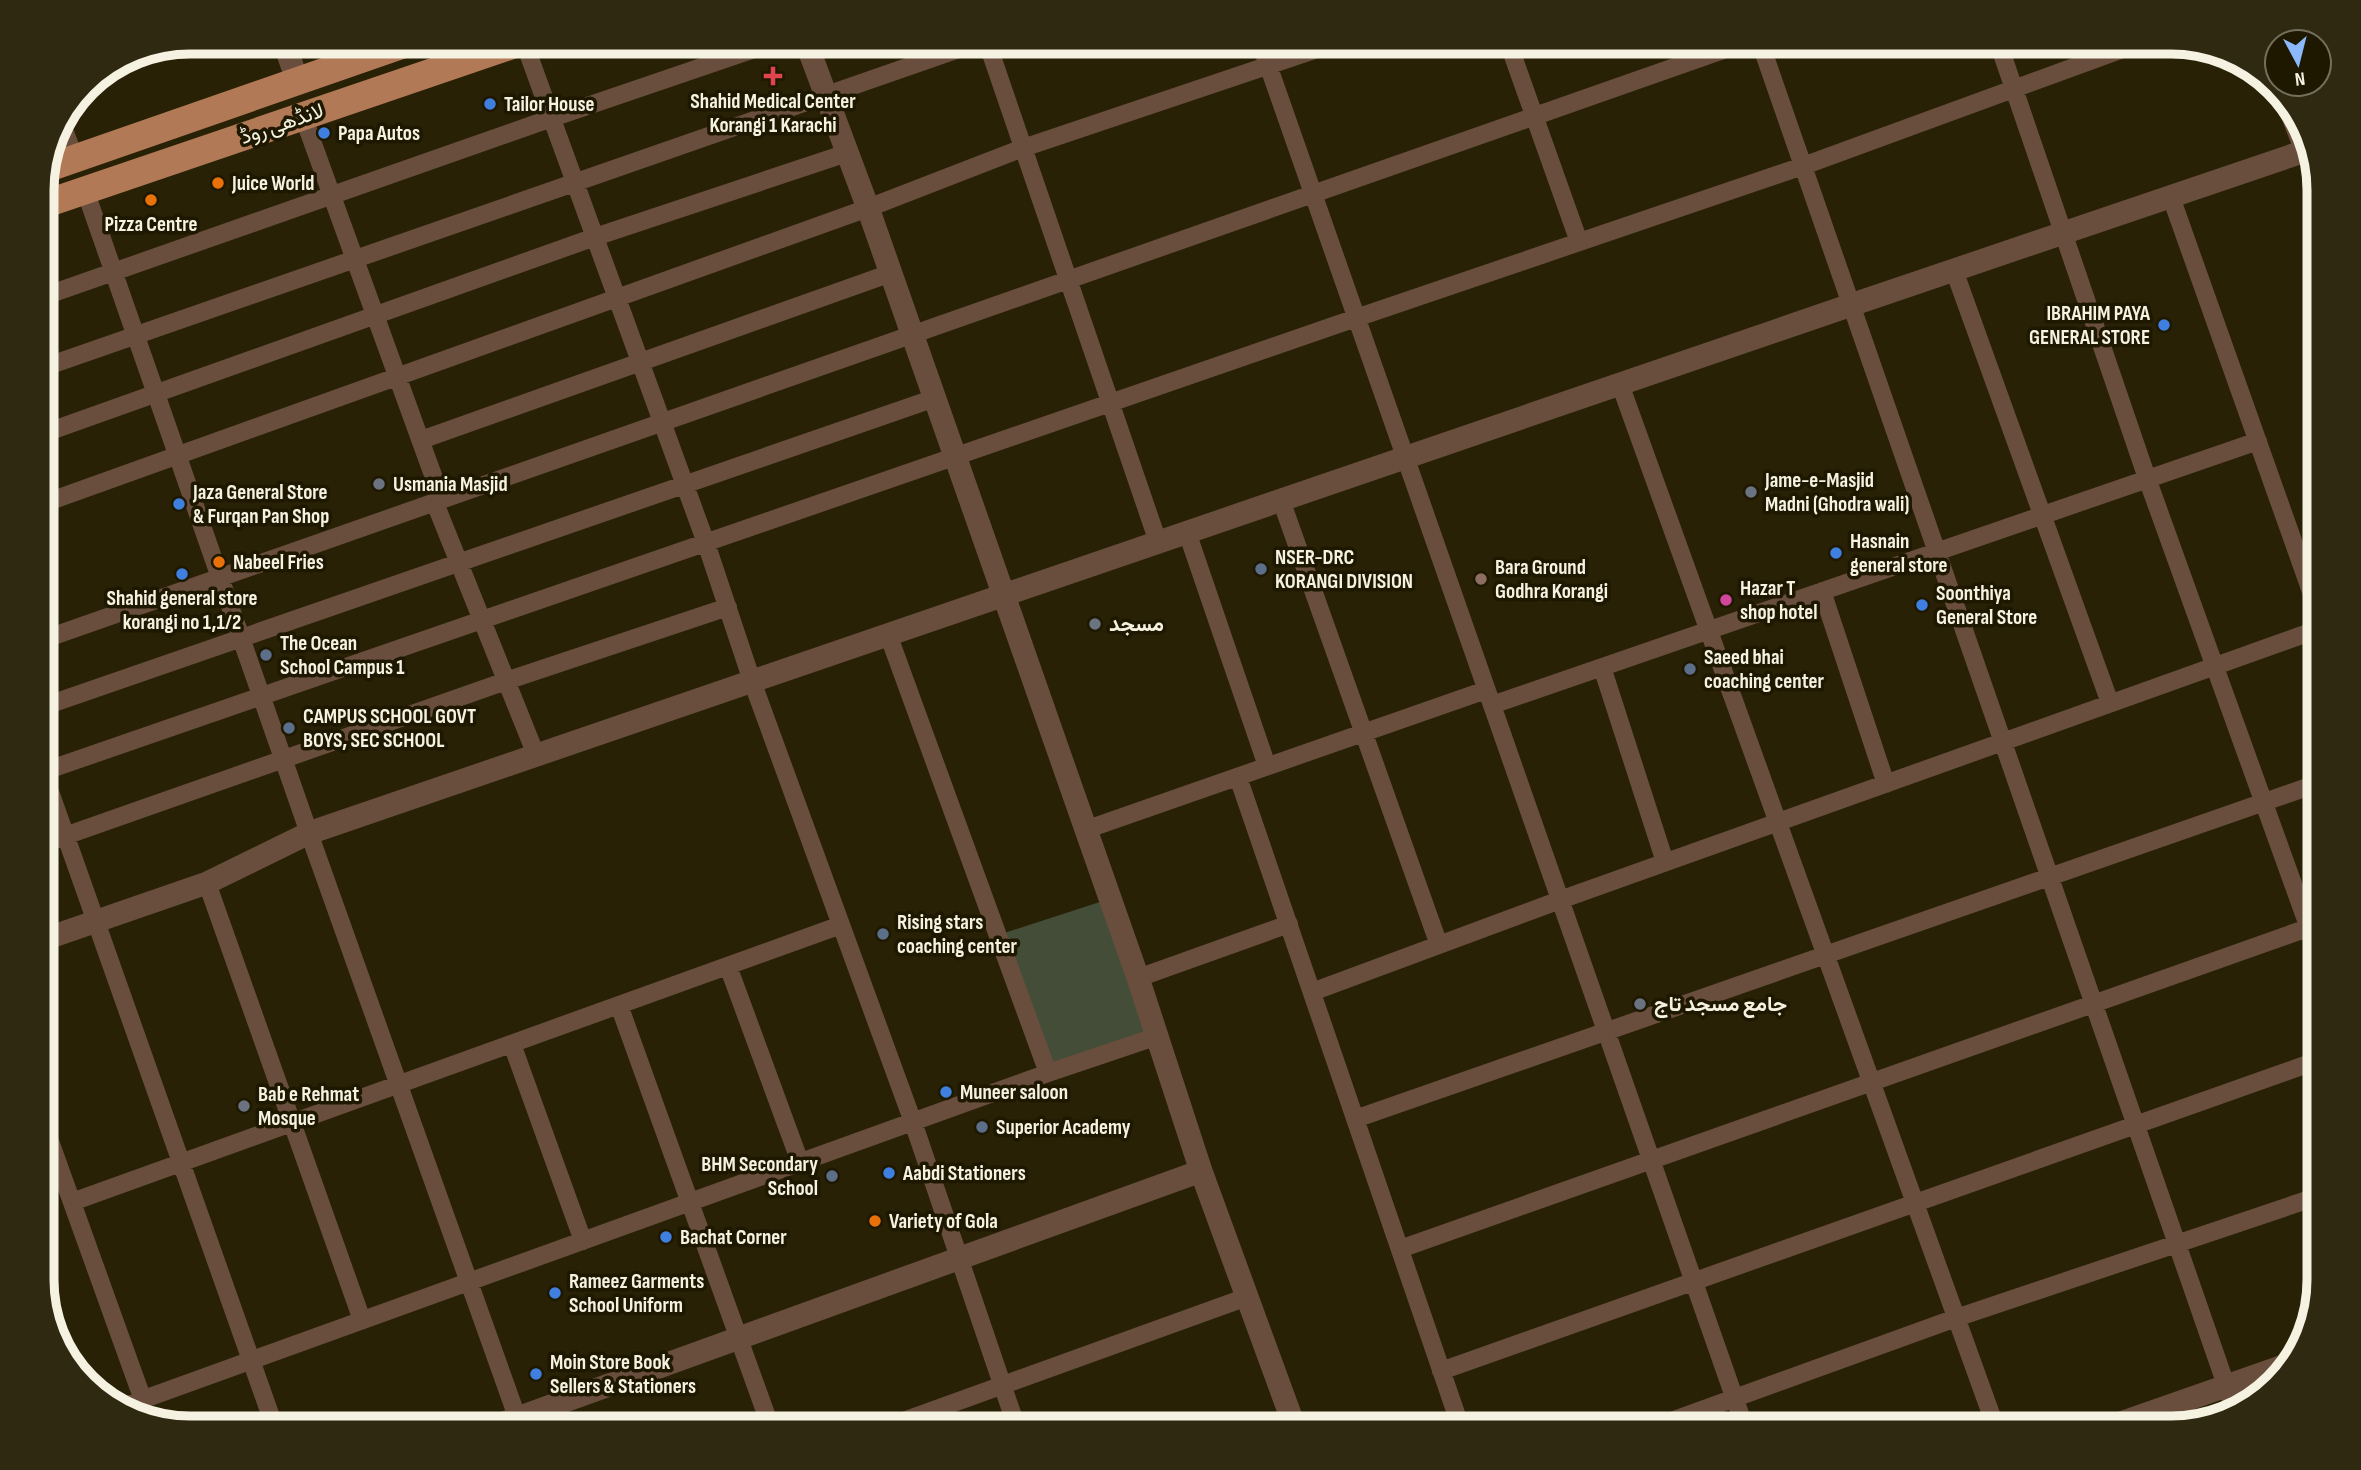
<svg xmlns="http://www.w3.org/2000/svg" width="2361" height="1470" font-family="'Sofia Sans Condensed',Vazirmatn,sans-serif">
<rect width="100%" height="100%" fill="#282106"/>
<path fill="#444d37" d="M1109,899l46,138 -107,36 -50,-138z"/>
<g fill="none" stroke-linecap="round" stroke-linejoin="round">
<path stroke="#694e3d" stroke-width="18" d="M524,42l182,501 46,138 161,441 104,306
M987,42l171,500
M1260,42l485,1386
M1508,42l71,200
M1760,42l475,1369
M1998,42l150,439 171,475
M2284,100l20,52
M303,116l139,384
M61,122l14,37
M85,190l224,643 212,595
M2171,197l148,417
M1954,270l156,433
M42,297l510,-179 223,-76
M42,368l937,-326
M1620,384l376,1044
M42,434l553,-197 252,-84
M421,440l470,-167
M1281,500l158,445
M435,503l101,252
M42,504l826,-296 155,-60 315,-106
M1187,532l80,234
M1822,591l64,193
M888,634l160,439
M42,640l1704,-598
M1602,667l63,195
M1492,705l766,-264
M42,707l893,-309
M42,769l233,659
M42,772l1314,-454 447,-152 339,-124
M1238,777l223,651
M1085,830l401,-140
M42,844l464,-163 222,-74
M207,883l155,437
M728,966l72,196
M1138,978l151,-54
M1312,992l248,-92 759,-271
M619,1005l152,423
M512,1044l71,197
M42,1119l101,281
M1355,1119l964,-336
M72,1202l769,-277
M1400,1249l919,-325
M1441,1371l878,-311
M122,1407l926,-334 107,-36
M884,1428l363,-131
M1259,1428l31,-11
M1652,1428l304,-110 363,-122"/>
<path stroke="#694e3d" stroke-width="23" d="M284,42l13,38
M806,42l62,166 270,770 63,193 94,257
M42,940l165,-57 102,-50 1542,-528 457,-155
M490,1428l711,-257
M2106,1428l186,-65"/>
<path stroke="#b17955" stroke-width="28" d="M45,169l365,-127
M42,205l479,-163"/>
</g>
<path fill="#e0444e" stroke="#1e1800" stroke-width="2.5" d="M769.5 65.5h7v7h7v7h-7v7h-7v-7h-7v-7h7z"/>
<g fill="#3f7fe0" stroke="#1e1800" stroke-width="2.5">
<circle cx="490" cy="104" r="7"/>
<circle cx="324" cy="133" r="7"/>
<circle cx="2164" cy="325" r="7"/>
<circle cx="179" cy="504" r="7"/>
<circle cx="1836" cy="553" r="7"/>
<circle cx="182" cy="574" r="7"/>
<circle cx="1922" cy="605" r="7"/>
<circle cx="946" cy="1092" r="7"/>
<circle cx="889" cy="1173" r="7"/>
<circle cx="666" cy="1237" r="7"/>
<circle cx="555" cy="1293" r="7"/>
<circle cx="536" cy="1374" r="7"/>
</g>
<g fill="#e8710a" stroke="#1e1800" stroke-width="2.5">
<circle cx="218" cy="183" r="7"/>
<circle cx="151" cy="200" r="7"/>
<circle cx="219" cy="562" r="7"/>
<circle cx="875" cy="1221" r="7"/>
</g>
<g fill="#6b7280" stroke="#1e1800" stroke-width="2.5">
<circle cx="379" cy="484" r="7"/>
<circle cx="1751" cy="492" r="7"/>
<circle cx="1095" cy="624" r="7"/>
<circle cx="1640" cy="1004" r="7"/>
<circle cx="244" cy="1106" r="7"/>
</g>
<g fill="#5c6f8a" stroke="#1e1800" stroke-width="2.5">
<circle cx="1261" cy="569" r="7"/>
<circle cx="266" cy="655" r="7"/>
<circle cx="1690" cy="669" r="7"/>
<circle cx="289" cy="728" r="7"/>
<circle cx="883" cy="934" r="7"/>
<circle cx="982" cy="1127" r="7"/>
<circle cx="832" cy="1176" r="7"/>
</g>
<circle fill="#8d6e63" stroke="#1e1800" stroke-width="2.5" cx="1481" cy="579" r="7"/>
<circle fill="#d1479c" stroke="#1e1800" stroke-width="2.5" cx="1726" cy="600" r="7"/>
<g text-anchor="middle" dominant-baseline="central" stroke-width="7" stroke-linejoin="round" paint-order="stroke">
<g font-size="21" font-weight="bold" fill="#f6f2e2" stroke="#1e1800" text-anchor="start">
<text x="773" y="101" text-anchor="middle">Shahid Medical Center<tspan x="773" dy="24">Korangi 1 Karachi</tspan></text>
<text x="504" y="104">Tailor House</text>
<text x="338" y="133">Papa Autos</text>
<text x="232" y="183">Juice World</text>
<text x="151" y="224" text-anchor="middle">Pizza Centre</text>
<text x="2150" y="313" text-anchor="end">IBRAHIM PAYA<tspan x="2150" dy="24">GENERAL STORE</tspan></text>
<text x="1765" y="480">Jame-e-Masjid<tspan x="1765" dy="24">Madni (Ghodra wali)</tspan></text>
<text x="393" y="484">Usmania Masjid</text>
<text x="193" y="492">Jaza General Store<tspan x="193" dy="24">&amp; Furqan Pan Shop</tspan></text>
<text x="1850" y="541">Hasnain<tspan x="1850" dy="24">general store</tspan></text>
<text x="1275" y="557">NSER-DRC<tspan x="1275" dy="24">KORANGI DIVISION</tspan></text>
<text x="233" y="562">Nabeel Fries</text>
<text x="1495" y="567">Bara Ground<tspan x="1495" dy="24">Godhra Korangi</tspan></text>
<text x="1740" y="588">Hazar T<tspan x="1740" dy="24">shop hotel</tspan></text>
<text x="1936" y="593">Soonthiya<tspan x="1936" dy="24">General Store</tspan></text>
<text x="182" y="598" text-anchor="middle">Shahid general store<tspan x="182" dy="24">korangi no 1,1/2</tspan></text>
<text x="1109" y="624">مسجد</text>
<text x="280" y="643">The Ocean<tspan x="280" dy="24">School Campus 1</tspan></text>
<text x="1704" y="657">Saeed bhai<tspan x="1704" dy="24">coaching center</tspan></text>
<text x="303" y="716">CAMPUS SCHOOL GOVT<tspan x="303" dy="24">BOYS, SEC SCHOOL</tspan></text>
<text x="897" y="922">Rising stars<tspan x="897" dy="24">coaching center</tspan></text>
<text x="1654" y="1004">جامع مسجد تاج</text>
<text x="960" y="1092">Muneer saloon</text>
<text x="258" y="1094">Bab e Rehmat<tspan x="258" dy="24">Mosque</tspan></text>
<text x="996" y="1127">Superior Academy</text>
<text x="818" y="1164" text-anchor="end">BHM Secondary<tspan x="818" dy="24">School</tspan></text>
<text x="903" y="1173">Aabdi Stationers</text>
<text x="889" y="1221">Variety of Gola</text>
<text x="680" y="1237">Bachat Corner</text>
<text x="569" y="1281">Rameez Garments<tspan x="569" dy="24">School Uniform</tspan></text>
<text x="550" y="1362">Moin Store Book<tspan x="550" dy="24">Sellers &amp; Stationers</tspan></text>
</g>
<g font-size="21" fill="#f6f2e2" stroke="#1e1800">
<text transform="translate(282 124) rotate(-19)">لانڈھی روڈ</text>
</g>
</g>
<path d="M0 0H2361V1470H0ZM190 54H2171A136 136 0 0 1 2307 190V1280A136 136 0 0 1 2171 1416H190A136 136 0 0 1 54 1280V190A136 136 0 0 1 190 54Z" fill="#2f2912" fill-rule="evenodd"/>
<path fill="none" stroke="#f6f2e2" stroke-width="9" d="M190 54H2171A136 136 0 0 1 2307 190V1280A136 136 0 0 1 2171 1416H190A136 136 0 0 1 54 1280V190A136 136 0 0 1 190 54Z"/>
<g transform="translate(2298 63) rotate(173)"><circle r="33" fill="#1e1800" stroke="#746f5a" stroke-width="2"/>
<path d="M0-5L12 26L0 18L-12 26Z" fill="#8cb9fc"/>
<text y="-10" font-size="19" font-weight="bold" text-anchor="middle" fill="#f6f2e2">N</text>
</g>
</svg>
